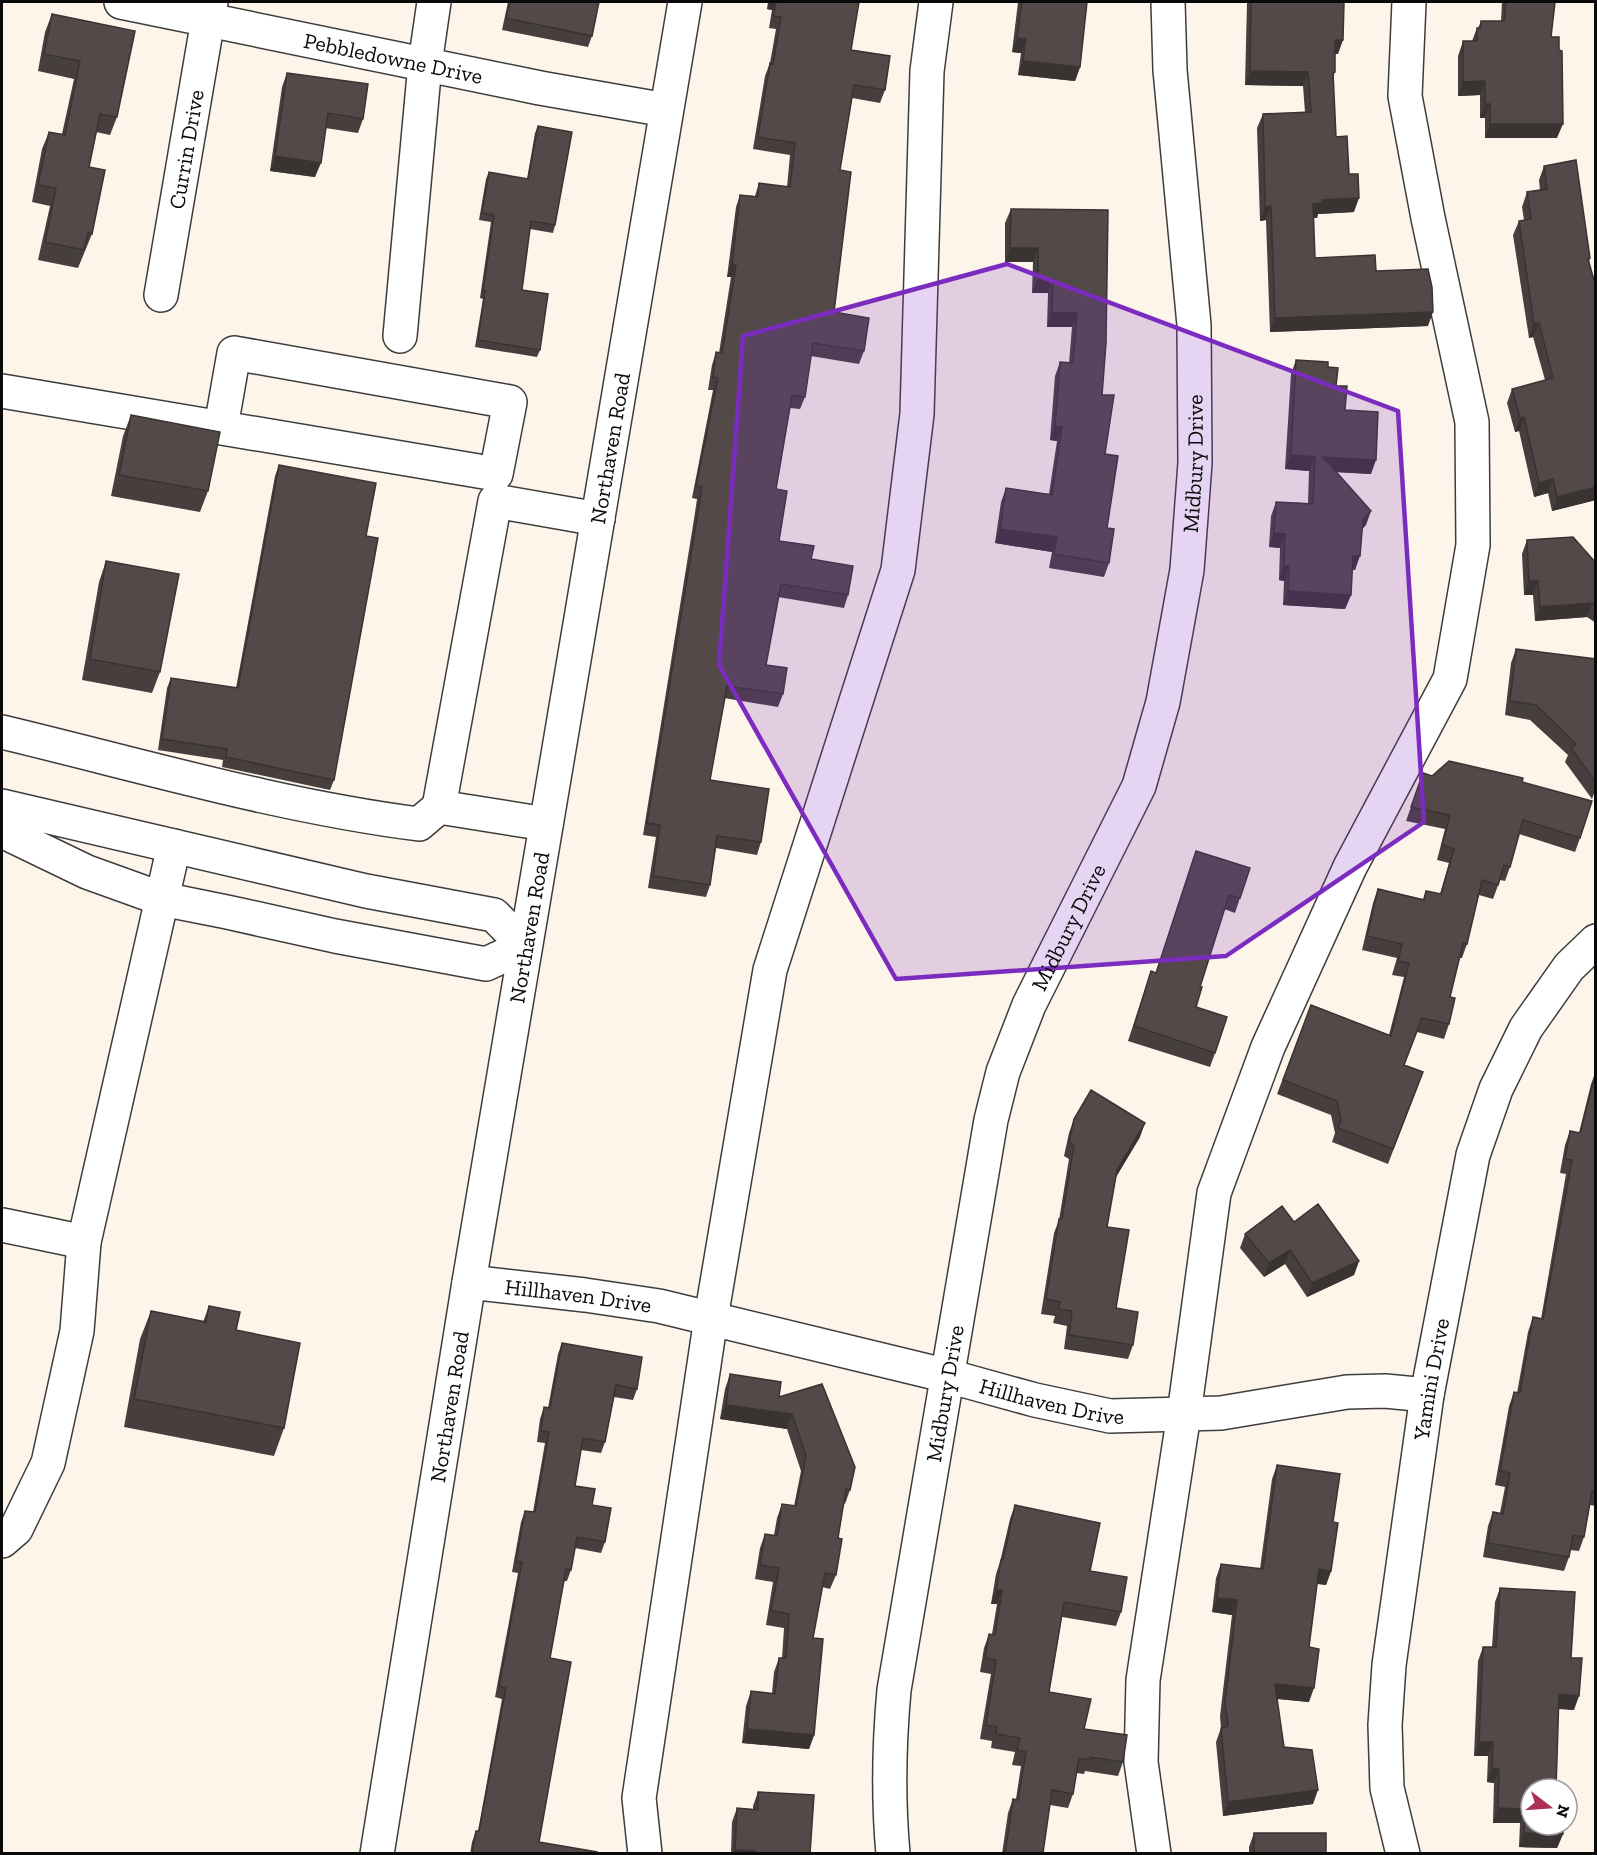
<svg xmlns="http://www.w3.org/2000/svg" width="1597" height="1855" font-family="'Zilla Slab',serif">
<rect width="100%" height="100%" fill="#fdf5ea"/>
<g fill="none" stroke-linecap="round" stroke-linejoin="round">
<g stroke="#3d3d3d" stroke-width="36">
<g id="minor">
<path id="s1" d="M121,2l419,86 126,22"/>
<path id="s2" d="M161,295l50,-293"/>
<path d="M400,336l25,-272 9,-62"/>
<path d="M2,391l494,83 14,-72 -276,-49 -13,74"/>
<path d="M2,732c138,33 276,74 417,92l20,-17"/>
<path d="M2,806l364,85 128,24 31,31 -39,18 -151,-28 -108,-24 -65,-13 -75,-27 -85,-41"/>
<path d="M546,824l-107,-17 56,-306 103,18"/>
<path d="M2,1225l82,17"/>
<path id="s3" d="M469,1282l116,13 74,11 289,70 87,24 75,16 111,-3 126,-21 38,-1 42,4"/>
<path d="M2,1541l14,-12 32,-66 29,-132 7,-89 90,-396"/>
<path id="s4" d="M377,1854l92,-572 216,-1280"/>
<path d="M645,1854l-6,-56 72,-480 59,-348 128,-400 19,-156 10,-343 9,-69"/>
<path id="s5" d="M893,1854c-5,-55 -4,-109 1,-164l97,-570 12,-48 26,-67 110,-219 24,-84 24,-132 8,-107 -1,-138 -24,-255 -2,-68"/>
<path d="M1154,1854l-13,-92 2,-82 41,-266 30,-221 54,-146 82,-180 100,-188 23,-134 -1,-123 -44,-204 -23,-122 4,-94"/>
<path id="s6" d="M1403,1854l-16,-66 -2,-63 4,-60 38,-270 46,-240 23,-66 30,-61 43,-61 27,-26"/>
</g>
</g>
<use href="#minor" stroke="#fff" stroke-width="33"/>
</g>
<path fill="#473f3e" d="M508,2h91l-7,34 -4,11 -86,-17z
M768,2h91l-8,48 34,40 -5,13 -28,-5 -12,72 -6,142 30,39 -5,13 -48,-8 -6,41 -5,12 -10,-1 -14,81 3,52 32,18 37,36 -4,13 -66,-11 -12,68 17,29 -5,13 -54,-9 -14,82 51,62 -4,13 -41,-7 -6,37 -4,12 -58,-9 8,-51 -13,-2 51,-316 3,-20 -5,-1 21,-108h-5l4,-25 4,-13 3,1 12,-76h-4l9,-70 4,-12 15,1 4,-13 28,4 3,-32 -37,-6 12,-73 5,-13 6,-34 -7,-1 3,-18 -5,-1z
M1018,2h69l-7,65 -5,14 -57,-6 3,-22 -9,-1z
M1247,2h97l-6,52h-3v18l-2,5 3,60 13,37 5,38 -36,2 -1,4h-4l2,40 61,13 52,55 -158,6 -4,-112 -6,1 -3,-93 6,-14 42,-2 -2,-26 -58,-1z
M1502,2h53l-4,35 6,101h-72v-20h-5v-23l-22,1v-40l5,-15h9l5,-13h1l3,-7h20z
M52,14l65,103 -7,18 -14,-3 -7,35 3,67 -14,34 -40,-8 12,-54 -18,-4 10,-53 7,-17 13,2 12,-55 -36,-8 7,-39z
M287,73l76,46 -5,14 -33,-5 -10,49 -45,-6 12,-84z
M538,126l17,99 -2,8 -23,-4 -8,61 18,60 -3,7 -62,-10 8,-48 -3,-1 11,-76 -12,-2 7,-41 3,-7 38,7 8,-46z
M1544,166l46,92 -1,4 7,238 -44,11 -4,-18 -14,4 -15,-66 -4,1 -8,-29 5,-14 33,-9 -12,-43 -4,1 -16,-103 6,-14 5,-1 -2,-13 5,-15 13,-2 -1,-10z
M1011,209l97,1 -6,185 7,168 -5,14 -55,-9 3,-16 -57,-9 6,-41 5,-14 43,6 8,-53 -7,-1 5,-64 5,-14 9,1 3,-36h-25l1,-34h-16l1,-31h-28v-39z
M1296,360l32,7 8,19 35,88 -35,-2 30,53 -4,4 -7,41h-3l-1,25 -6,14 -62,-4 1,-24 -5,-1 1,-32 -11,-1 2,-31 5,-14 32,1 1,-32 -24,-2 6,-95z
M131,415l77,76 -8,21 -89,-16 12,-60z
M279,465l87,71 -32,244 -4,10 -108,-23 1,-7 -65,-10 9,-62 4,-10 65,10 39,-212z
M1527,540l69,23v60l-9,-6 -52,4 -2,-26h-9l-2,-41z
M106,561l54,111 -8,21 -70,-13 17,-98z
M1516,649l80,10v129l-4,11 -27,-37 3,-7 -38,-35 -25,-5 6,-52z
M1423,773l9,3 90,6 58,56 -5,14 -56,-18 -9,33 -5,14 -5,-1 -7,19 -14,-4 -12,49 -5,14h-2l-10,39 -1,27 -5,15 -27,-7 -13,33 19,7 -35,92 -56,-22 3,-9 -4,-18 -54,-21 34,-89 78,30 15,-58 -12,-2 5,-17 -35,-8 11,-47 5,-14 45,10 3,-8 14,3 9,-31 -12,-3 8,-31 -39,-8z
M1196,851l44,47 -5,15 -11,-4 -24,78 -4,20 19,46 -5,14 -82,-26 23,-70 5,2z
M1596,1071v435l-6,-1 -6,32 -5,14 -9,-1 -1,7 -5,14 -81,-14 5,-31 5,-14 7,1 5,-26 -10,-2 14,-79 5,-14 3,1 11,-61 5,-15 8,2 25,-145 -6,-1 5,-28 5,-14 9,2 12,-49z
M1074,1119l66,18 -25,41 -8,49 9,81 17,37 -5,14 -64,-10 3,-23 -14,-3 2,-7 -14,-2 13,-81 5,-13 10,-61 -5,-3 5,-23z
M1294,1222l65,39 -5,14 -47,22 -22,-33 -21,13 -24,-29 5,-14z
M209,1306l75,122 -10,28 -150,-29 16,-88 11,-28 52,11z
M562,1343l75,46 -4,11 -19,-3 -9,45 -4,11 -20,-3 -6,36 17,19 13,37 -4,11 -26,-5 -4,22 -4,11h-3l-14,77 -11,184 58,12h-127l2,-12 4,-11h2l24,-132 -7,-2 23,-124 -6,-1 9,-50 4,-11 8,1 12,-69 -8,-1 3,-23 4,-12 4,1 10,-54z
M730,1374l49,23 71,93 -5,14 -1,-1 -6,35 -2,37 -6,14 -8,-2 -9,51 1,97 -5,14 -67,-6 4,-37 5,-15 21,2 2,-21 5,-14h3l2,-30 -18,-3 7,-43 -18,-3 5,-31 5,-14 9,1 3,-17 5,-14 12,2 7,-35 -14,-42 -67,-10 5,-30z
M1277,1465l56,57 -2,49 -5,14 -9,-1 -8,63v55l-32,-3 7,48 29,57 -90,12 -7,-74 5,-14 -1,-12 12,-101 -20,-3 4,-34 5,-14 39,5 12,-90z
M1015,1505l75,66 31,41 -5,14 -54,-9 -13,75 35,37 39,33 -5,14 -33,-5 -1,3 -8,-1 -3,21 -5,14 -18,-3 -7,48 7,1h-48l6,-41 5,-14h3l5,-33 -9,-1 3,-13 -24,-4 1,-7 -12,-2 11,-65 -11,-2 4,-24 5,-14h3l5,-30h-6l5,-30 4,-12 10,-43z
M1500,1588l71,70 3,52 -16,-1 -27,80 32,45 -6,14 -38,-1 1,-24h-27l1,-40 -7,-1 1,-26h-14l4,-95 5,-14h9l3,-45z
M758,1792l52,62h-79l1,-32 5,-14 16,1v-3z
M1254,1833l72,21h-77v-7z"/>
<path fill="#393332" d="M770,2h5l-3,8 -5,-1z
M1017,38l9,1 -5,14 -9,-1z
M1335,40h8l-5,14h-8z
M1023,61l57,6 -5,14 -57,-6z
M1250,71l58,1 -5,14 -58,-1z
M1485,81l-5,14 -22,1 5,-14z
M1485,104h5l-5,14h-5z
M1490,124h73l-6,14h-72z
M275,156l46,7 -6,14 -45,-6z
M1359,198l-5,14 -36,2 -1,4h-9l5,-14 9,-4z
M1271,206l-5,14 -6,1 5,-14z
M1010,248h28l-5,14h-28z
M732,264l4,1 -5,12h-4z
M1038,279h15l-5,14h-16z
M1433,312l-5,14 -158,6 5,-14z
M1052,313h25l-5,14h-25z
M1539,323l-6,14 -4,1 5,-14z
M1524,417l-5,14 -4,1 5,-14z
M1055,426l7,1 -5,14 -7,-1z
M1291,455l24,2 -6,14 -24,-2z
M1323,457l53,3 -5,14 -54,-3z
M1553,479l-5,14 -14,4 5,-14z
M1596,487v13l-44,11 5,-14z
M1371,511l-5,14 -8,8 5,-14z
M1000,529l57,8 -5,15 -57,-9z
M1274,533l11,1 -5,14 -11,-1z
M1353,556h7l-5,14h-7z
M1284,566h5l-5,15 -5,-1z
M1529,581h9l-5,14h-9z
M1288,591l63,4 -6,14 -62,-4z
M1592,603l-5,14 -52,4 5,-14z
M1145,1123l-5,14 -28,47 5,-14z
M1290,1250l-5,14 -21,13 5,-14z
M1359,1261l-5,14 -47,22 5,-14z
M726,1405l66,9 -5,15 -67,-10z
M1319,1569l12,2 -5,14 -12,-2z
M996,1590h6l-5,14h-6z
M1217,1598l20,2 -5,15 -20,-3z
M1275,1684l39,4 -5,14 -39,-4z
M1559,1694l20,2 -5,14 -20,-2z
M747,1729l67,6 -5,14 -67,-6z
M1479,1742h14l-5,14h-14z
M1492,1768l7,1 -5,14 -7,-1z
M1318,1790l-5,14 -90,12 5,-14z
M1498,1808l27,1 -5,14h-27z
M1524,1833l39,1 -6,14 -38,-1z
M735,1850l20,1 -1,3h-20z"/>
<path fill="#524948" stroke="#393332" stroke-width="1.5" d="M510,2h89l-7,34 -86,-18z
M776,2h83l-8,48 39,6 -5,34 -31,-5 -14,85 11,2 -17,140 35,6 -5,33 -51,-8 -8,54 -13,-2 -16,94 11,2 -8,50 35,5 -3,13 42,7 -5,29 -67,-11 -15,81 21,3 -4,26 -56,-8 -17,94 59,9 -8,53 -44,-6 -7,49 -57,-9 7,-51 -13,-2 52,-317 3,-19 -6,-1 22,-108 -5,-1 3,-25 6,1 14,-88 -4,-1 8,-69 18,2 1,-14 31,4 5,-44 -37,-6 12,-74 3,1 8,-47 -8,-1z
M1022,2h65l-7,65 -57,-6 3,-22 -9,-1z
M1251,2h93l-1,38h-8v32h-2l3,65 11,-1 2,38h9l1,24 -37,2v3l-9,1 2,54 60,-3 1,16 52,-2 4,18 1,25 -158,6 -4,-112 -6,1 -2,-93 48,-2 -3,-40 -58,-1z
M1506,2h49l-4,35h8v13l3,1 1,73h-73v-20h-5v-23l-22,1v-41h14v-13h4v-7h23z
M52,14l83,17 -18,86 -17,-3 -11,53 16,3 -13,64 -4,-1 -4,17 -39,-8 11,-54 -18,-3 11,-53 16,3 15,-74 -36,-7z
M287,73l81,11 -5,35 -35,-6 -7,50 -46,-7z
M538,126l34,6 -17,93 -24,-4 -9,69 26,4 -8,56 -62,-10 7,-49h-2l11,-76 -12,-2 7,-41 39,7z
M1576,160l14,98 -2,1 8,28v200l-39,10 -4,-18 -14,4 -15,-66 -4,1 -8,-29 41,-11 -14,-55 -5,1 -15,-103 12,-2 -4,-27 20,-3 -3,-23z
M1011,209l97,1 -2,133 -4,52h12l-9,59 13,2 -11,72 7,1 -5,34 -55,-9 3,-17 -57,-8 6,-41 46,7 10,-68 -7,-1 5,-64 13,1 4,-50h-25l1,-34h-15v-31h-28z
M1296,360l32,2v5l10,1 -2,18h11l-2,24 33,2 -2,48 -53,-3 48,54 -8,8 -3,37h-7l-2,39 -63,-4 1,-25h-5l1,-32 -11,-1 2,-31 37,2 2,-47 -24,-2z
M131,415l89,17 -12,59 -89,-16z
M279,465l97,18 -10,53 12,2 -44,242 -108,-23 1,-8 -65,-10 9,-61 67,10z
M1573,537l23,26v42l-4,-2 -52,4 -2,-26h-9l-2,-41z
M106,561l73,13 -19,98 -70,-13z
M1516,649l80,10v124l-25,-35 5,-4 -40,-39 -26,-4z
M1449,761l74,17 -1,4 70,19 -12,37 -57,-18 -13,47 -6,-2 -6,20 -16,-5 -15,64 -4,-1 -13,54 5,1 -6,26 -27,-6 -18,47 19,7 -30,77 -55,-21 3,-8 -4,-19 -54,-21 28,-75 80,31 18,-73 -11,-2 4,-17 -35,-8 11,-47 46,11 2,-9 15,3 13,-45 -12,-4 8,-30 -39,-8 12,-34 9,3z
M1196,851l54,17 -10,30 -11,-3 -29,92h2l-6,20 31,10 -12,36 -81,-27 17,-55 5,2z
M1596,1072v419h-4l-8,46 -11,-2 -4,22 -81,-14 5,-31 10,2 7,-41 -10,-2 14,-79 6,1 13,-76 10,2 29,-159 -7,-1 5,-28 10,2z
M1091,1090l54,33 -28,47 -10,57 22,3 -13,78 22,4 -5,33 -64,-10 3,-24 -14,-2 2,-7 -14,-3 13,-80h3l12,-74 -5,-3 5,-23z
M1318,1204l41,57 -47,22 -22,-33 -21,13 -24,-29 37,-28 12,16z
M209,1306l31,6 -4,18 64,13 -16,85 -150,-29 17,-88 55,11z
M562,1343l80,14 -5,32 -21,-4 -11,57 -22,-4 -8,48 20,3 -3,16 19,3 -6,34 -28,-5 -6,33 -5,-1 -16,89 21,4 -32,180 58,10v2h-125l4,-23h3l27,-143 -7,-2 23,-124 -6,-1 9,-50 10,1 14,-80 -8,-1 3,-24 6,1z
M730,1374l51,8 -2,15 43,-13 33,83 -5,23 -4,-1 -8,49 4,1 -6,36 -11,-2 -12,65 10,1 -9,96 -67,-6 4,-38 24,3 4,-36h7l3,-44 -18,-3 8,-43 -19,-3 5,-31 12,2 5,-32 14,2 10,-50 -14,-42 -66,-9z
M1277,1465l63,9 -7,48 5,1 -7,48 -12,-2 -10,78 10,2 -5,39 -39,-4 9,63 28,3 6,40 -90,12 -7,-74 7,-2 -3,-24 12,-102 -20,-2 4,-34 42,5z
M1015,1505l85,18 -10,48 37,6 -6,35 -57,-10 -15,90 42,7 -7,30 43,6 -4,27 -33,-5v3l-11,-2 -6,36 -21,-4 -9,63 7,1h-45l8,-55 5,1 8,-48 -9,-2 3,-12 -24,-4 1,-7 -11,-2 10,-65 -11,-2 4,-24 6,1 7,-45h-6l5,-30h2z
M1500,1588l75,4 -4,66h11l-3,38 -20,-2 -3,95h-25v36h32v9l-39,-1 1,-24 -27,-1 1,-39 -7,-1 1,-26h-14l4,-95h13z
M758,1792l56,3 -4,59h-55v-3l-20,-1 2,-42 21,2z
M1254,1833h72v21h-72z"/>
<path fill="#7b2cbf" fill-opacity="0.2" stroke="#7b2cbf" stroke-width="4.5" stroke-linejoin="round" d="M1007,264l391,147 26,411 -198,134 -330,23 -177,-314 24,-329z"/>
<g text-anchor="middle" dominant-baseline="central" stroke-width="6" stroke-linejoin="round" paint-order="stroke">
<g font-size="22" fill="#0a0a0a" stroke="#fff">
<text stroke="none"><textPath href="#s1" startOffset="278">Pebbledowne Drive</textPath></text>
<text stroke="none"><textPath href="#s2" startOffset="148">Currin Drive</textPath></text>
<text stroke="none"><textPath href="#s4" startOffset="1425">Northaven Road</textPath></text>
<text stroke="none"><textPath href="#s5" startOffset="1437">Midbury Drive</textPath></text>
<text stroke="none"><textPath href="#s4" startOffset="939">Northaven Road</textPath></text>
<text stroke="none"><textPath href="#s5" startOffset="951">Midbury Drive</textPath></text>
<text stroke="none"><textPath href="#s3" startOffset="110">Hillhaven Drive</textPath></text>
<text stroke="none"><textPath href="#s6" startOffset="480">Yamini Drive</textPath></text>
<text stroke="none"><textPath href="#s5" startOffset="465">Midbury Drive</textPath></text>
<text stroke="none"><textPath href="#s3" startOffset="596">Hillhaven Drive</textPath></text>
<text stroke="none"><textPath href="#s4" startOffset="453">Northaven Road</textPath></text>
</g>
</g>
<rect width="1597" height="1855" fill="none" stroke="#0a0a0a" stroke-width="6"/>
<g transform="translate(1549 1807) rotate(107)"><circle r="28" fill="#ffffff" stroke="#9d9d9d" stroke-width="1.5"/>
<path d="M0-4.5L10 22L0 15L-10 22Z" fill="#ac3155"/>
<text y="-9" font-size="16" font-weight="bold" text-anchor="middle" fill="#0a0a0a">N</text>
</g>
</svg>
